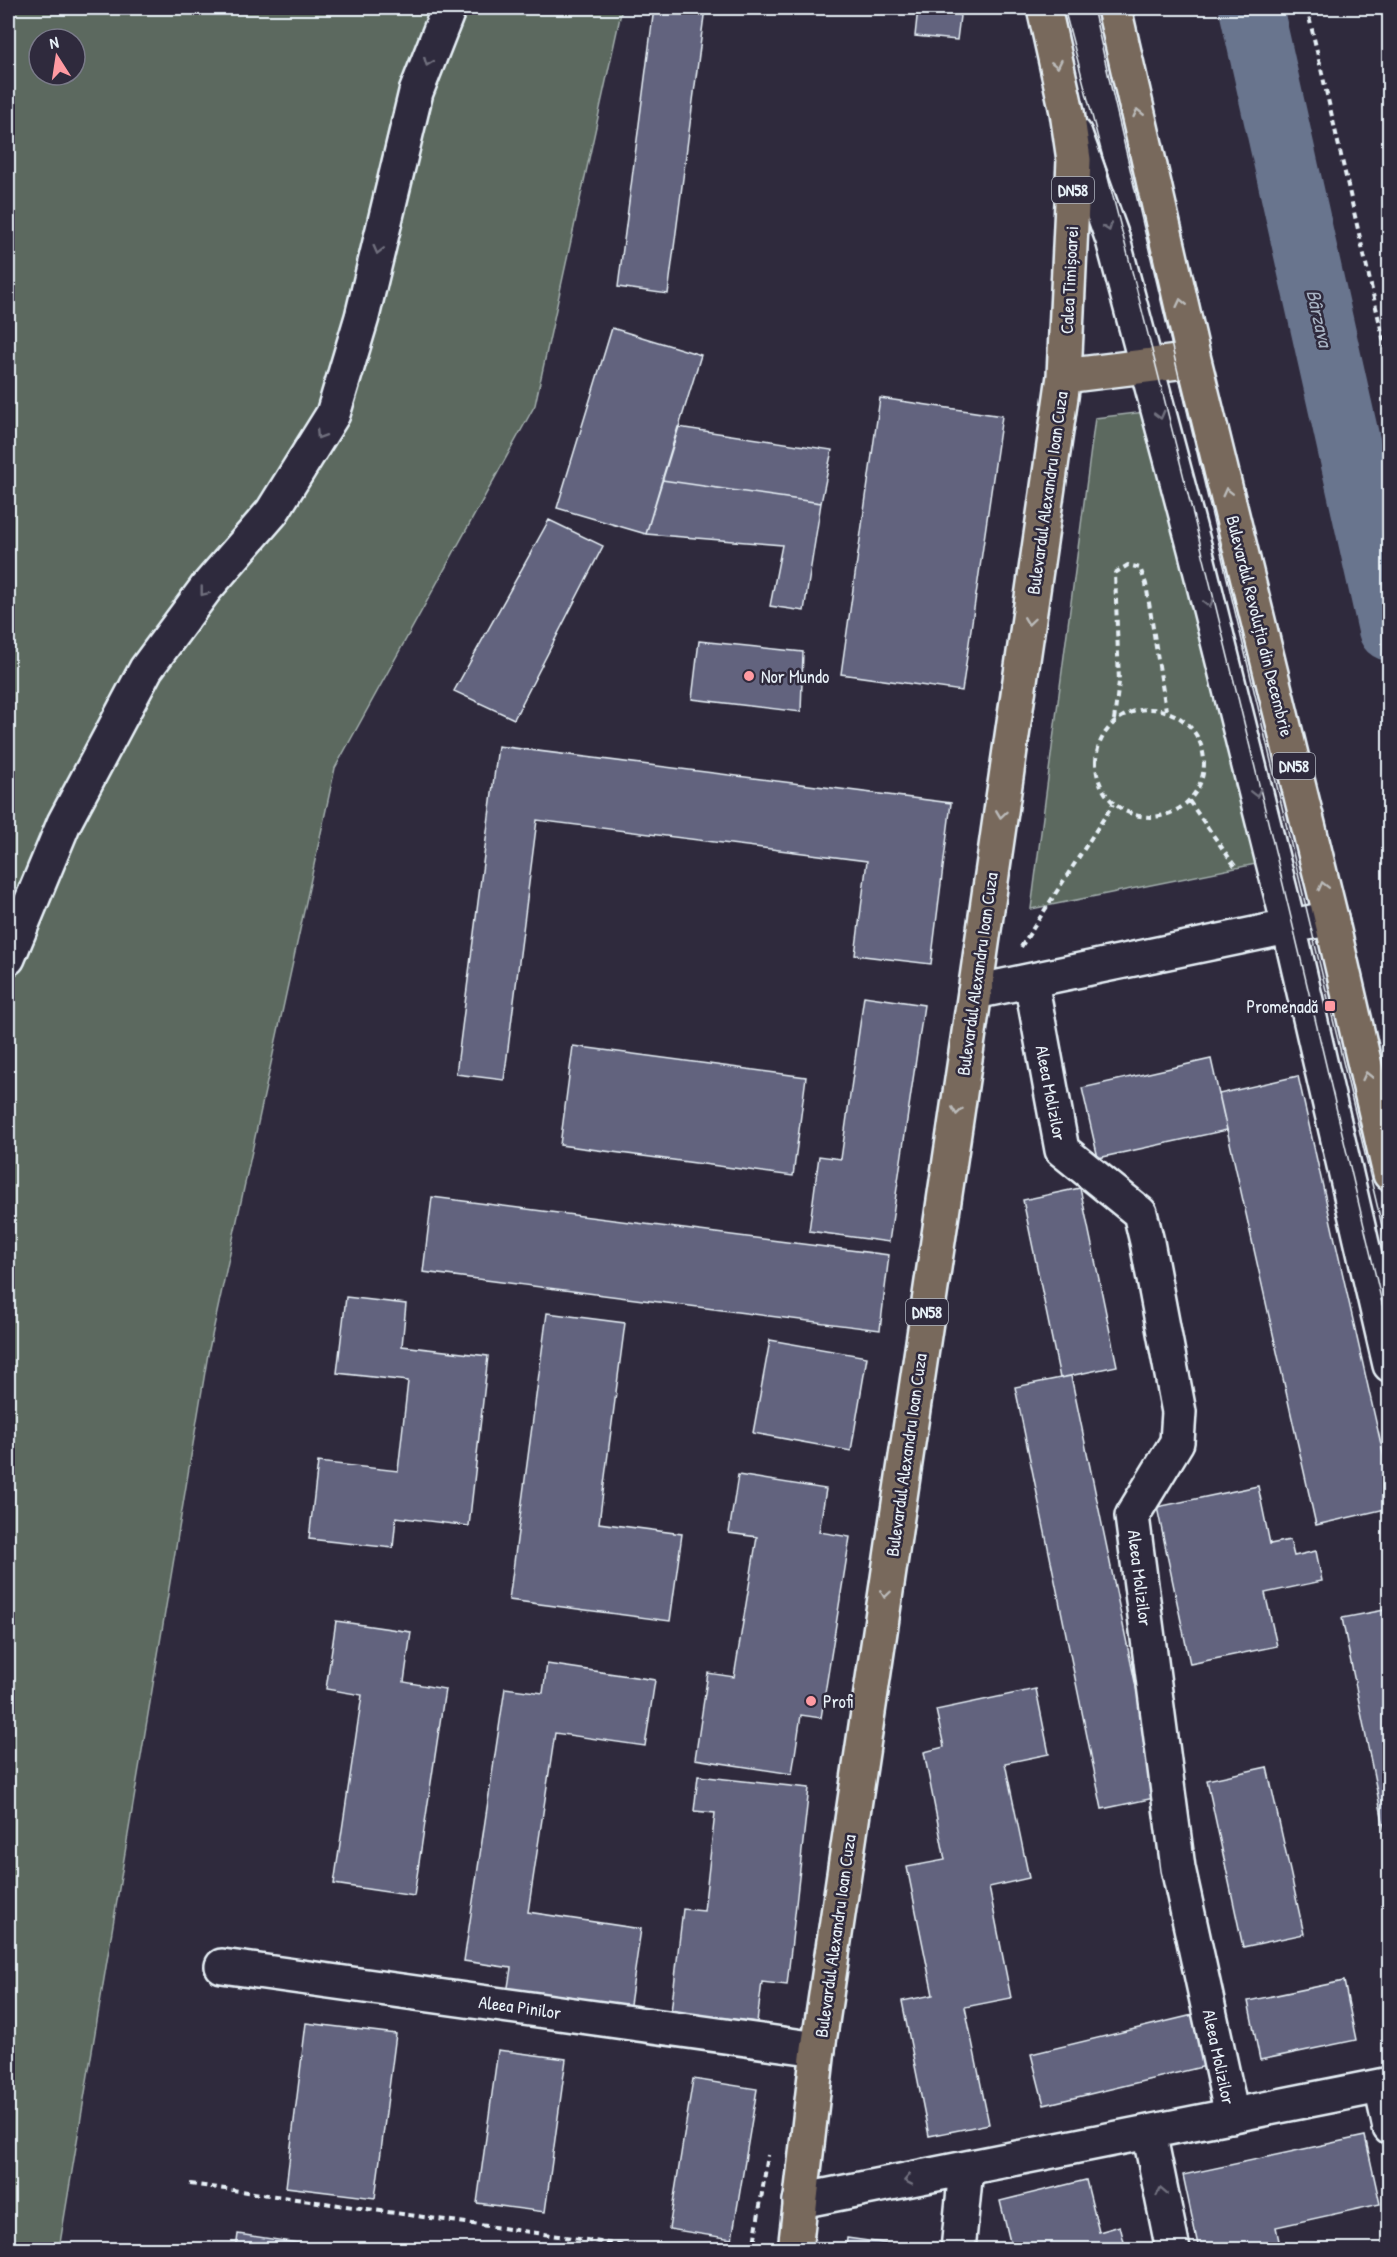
<svg xmlns="http://www.w3.org/2000/svg" width="1397" height="2257" font-family="'Patrick Hand',sans-serif">
<rect width="100%" height="100%" fill="#2f2a3d"/>
<filter id="ink" filterUnits="userSpaceOnUse"><feTurbulence type="fractalNoise" baseFrequency=".0167" numOctaves="2"/><feDisplacementMap in="SourceGraphic" scale="12" xChannelSelector="R" yChannelSelector="G"/><feConvolveMatrix kernelMatrix="1 2 1 2 8 2 1 2 1" color-interpolation-filters="sRGB"/></filter>
<g filter="url(#ink)">
<path fill="#5b695f" stroke="#a2adac" stroke-width="1.5" fill-rule="evenodd" d="M8,8h614l-87,397 -200,363 -127,586 -149,895 -51,1zM39,39h36v36h-36z
M1145,412l121,450 -235,47 64,-491z"/>
<g fill="none" stroke-linecap="round" stroke-linejoin="round">
<path stroke="#69758e" stroke-width="64" d="M1251,8l139,621"/>
</g>
<path fill="#62647e" stroke="#e8f1f8" stroke-width="1.5" d="M654,8h51l-37,286 -50,-7z
M918,8h43l-4,32 -42,-4z
M612,328l89,27 -55,179 -89,-26z
M880,398l122,18 -40,275 -121,-17z
M678,427l154,23 -11,53 -159,-23z
M662,480l159,23 -17,108 -34,-5 12,-61 -136,-11z
M549,520l54,26 -89,173 -60,-28z
M699,641l104,11 -2,60 -109,-13z
M498,746l453,57 -20,161 -76,-9 12,-94 -330,-41 -33,260 -48,-6z
M864,996l60,9 -35,237 -80,-11 10,-75 22,3z
M573,1046l233,31 -13,99 -233,-31z
M1211,1059l16,71 -129,28 -16,-70z
M1298,1076l92,408v24l-74,17 -97,-431z
M1080,1188l37,178 -57,12 -37,-178z
M432,1197l457,58 -9,75 -457,-58z
M346,1297l60,7 -4,42 86,10 -19,170 -73,-9 -3,31 -84,-9 9,-77 80,9 10,-90 -71,-8z
M547,1313l78,10 -26,200 83,11 -12,87 -161,-21z
M770,1340l97,17 -16,94 -98,-18z
M1071,1376l88,421 -57,12 -87,-422z
M738,1475l88,14 -7,43 31,5 -29,181 -20,-3 -9,59 -97,-15 13,-86 26,4 23,-140 -28,-4z
M1258,1486l12,58 20,-4 4,16 22,-5 6,30 -57,12 12,53 -87,18 -33,-157z
M1390,1609v247l-48,-238z
M336,1621l75,11 -7,50 41,7 -31,207 -80,-12 28,-189 -36,-6z
M547,1664l108,16 -10,66 -90,-13 -27,179 113,17 -13,89 -122,-18 5,-32 -47,-7 41,-273 38,5z
M1036,1689l13,65 -44,9 24,115 -40,9 22,111 -46,9 24,117 -60,12 -27,-135 31,-6 -26,-128 38,-7 -21,-108 20,-5 -8,-37z
M1267,1767l37,167 -61,13 -36,-167z
M698,1776l111,12 -22,197 -25,-3 -5,40 -86,-10 12,-103 21,2 11,-98 -21,-2z
M1344,1981l12,59 -96,20 -12,-59z
M1193,2015l13,51 -162,39 -13,-51z
M306,2023l90,11 -21,164 -89,-11z
M498,2050l68,9 -21,153 -68,-9z
M693,2079l64,10 -25,150 -63,-10z
M1365,2136l15,68 -104,23 5,23h-82l-16,-75z
M1086,2180l13,52 21,-6 6,24h-114l-12,-49z
M238,2234l80,12 -1,4h-81z
M847,2238l86,12h-87z
M428,2246l23,4h-23z"/>
<g fill="none" stroke-linecap="round" stroke-linejoin="round">
<g stroke="#e8f1f8" stroke-width="38">
<path id="minor" d="M1075,134l38,106 82,309 91,365 104,451
M8,958l56,-135 82,-154 60,-81 66,-76 61,-98 29,-97 54,-225 33,-84
M1031,981l31,169 78,63 7,29 32,170 -2,30 -45,74 46,352 54,248
M975,992l356,-74
M222,1966l596,83
M1381,2086l9,42
M1149,2132l24,118
M800,2201l590,-117
M958,2250l8,-81"/>
</g>
<g stroke="#e8f1f8" stroke-width="38">
<path id="major" d="M1114,8l80,352 137,558 59,256
M1064,376l130,-16
M795,2250l23,-201 157,-1057 89,-616 10,-216 -7,-48 -23,-104"/>
</g>
<path stroke="#e8f1f8" stroke-width="4" stroke-dasharray="6 4.5" stroke-linecap="butt" d="M1307,8l83,360
M1096 763a54 54 0 1 1 108 0a54 54 0 1 1-108 0Z
M1114,720l5,-38 -4,-109 13,-8 12,3 6,16 20,126
M1189,801l48,68
M1021,947l92,-143
M190,2184l467,66
M753,2250l15,-95"/>
<use href="#minor" stroke="#2f2a3d" stroke-width="33"/>
<use href="#major" stroke="#78695c" stroke-width="33"/>
<path stroke="#e8f1f8" stroke-width="1.5" d="M1064,8c116,441 222,884 326,1329
M1093,8c95,418 199,834 297,1252"/>
</g>
<defs><path id="oneway-chevron" d="M-2-3.5L2.5 0L-2 3.5" fill="none" stroke-width="1.6" stroke-linecap="round" stroke-linejoin="round" transform="scale(1.5)"/></defs>
<g stroke="#70707e">
<use href="#oneway-chevron" transform="translate(428 62) rotate(111)"/>
<use href="#oneway-chevron" transform="translate(1108 227) rotate(70)"/>
<use href="#oneway-chevron" transform="translate(378 250) rotate(104)"/>
<use href="#oneway-chevron" transform="translate(1160 415) rotate(75)"/>
<use href="#oneway-chevron" transform="translate(320 435) rotate(122)"/>
<use href="#oneway-chevron" transform="translate(204 592) rotate(128)"/>
<use href="#oneway-chevron" transform="translate(1209 603) rotate(76)"/>
<use href="#oneway-chevron" transform="translate(1256 793) rotate(76)"/>
<use href="#oneway-chevron" transform="translate(908 2180) rotate(169)"/>
<use href="#oneway-chevron" transform="translate(1161 2192) rotate(-101)"/>
</g>
<g stroke="#bbbbba">
<use href="#oneway-chevron" transform="translate(1057 64) rotate(78)"/>
<use href="#oneway-chevron" transform="translate(1138 113) rotate(-103)"/>
<use href="#oneway-chevron" transform="translate(1181 303) rotate(-103)"/>
<use href="#oneway-chevron" transform="translate(1227 492) rotate(-104)"/>
<use href="#oneway-chevron" transform="translate(1029 621) rotate(98)"/>
<use href="#oneway-chevron" transform="translate(1001 814) rotate(98)"/>
<use href="#oneway-chevron" transform="translate(1323 886) rotate(-104)"/>
<use href="#oneway-chevron" transform="translate(1367 1076) rotate(-103)"/>
<use href="#oneway-chevron" transform="translate(957 1111) rotate(98)"/>
<use href="#oneway-chevron" transform="translate(885 1594) rotate(98)"/>
</g>
</g>
<g fill="#ff9aa2" stroke="#2f2a3d" stroke-width="2">
<circle cx="749" cy="676" r="6"/>
<rect x="1324" y="1000" width="12" height="12" rx="3"/>
<circle cx="811" cy="1701" r="6"/>
</g>
<g text-anchor="middle" dominant-baseline="central" stroke-width="5" stroke-linejoin="round" paint-order="stroke">
<g fill="#2f2a3d" stroke="#b0b5c0" stroke-width="1.5">
<rect x="1052" y="177" width="42" height="26" rx="4.5"/>
<rect x="1273" y="753" width="42" height="26" rx="4.5"/>
<rect x="906" y="1299" width="42" height="26" rx="4.5"/>
</g>
<g font-size="16" font-weight="bold" fill="#e8f1f8">
<text x="1073" y="190">DN58</text>
<text x="1294" y="766">DN58</text>
<text x="927" y="1312">DN58</text>
</g>
<g font-size="18" fill="#e8f1f8" stroke="#2f2a3d">
<text transform="translate(1069 280) rotate(-87)">Calea Timișoarei</text>
<text transform="translate(1047 493) rotate(-82)">Bulevardul Alexandru Ioan Cuza</text>
<text transform="translate(1260 626) rotate(76)">Bulevardul Revoluția din Decembrie</text>
<text transform="translate(977 974) rotate(-82)">Bulevardul Alexandru Ioan Cuza</text>
<text transform="translate(1051 1093) rotate(79)">Aleea Molizilor</text>
<text transform="translate(906 1455) rotate(-82)">Bulevardul Alexandru Ioan Cuza</text>
<text transform="translate(1140 1578) rotate(83)">Aleea Molizilor</text>
<text transform="translate(835 1936) rotate(-82)">Bulevardul Alexandru Ioan Cuza</text>
<text transform="translate(520 2007) rotate(8)">Aleea Pinilor</text>
<text transform="translate(1219 2057) rotate(78)">Aleea Molizilor</text>
</g>
<g font-size="18" fill="#e8f1f8" stroke="#2f2a3d" text-anchor="start">
<text x="761" y="676">Nor Mundo</text>
<text x="1318" y="1006" text-anchor="end">Promenadă</text>
<text x="823" y="1701">Profi</text>
</g>
<g font-size="20" font-style="italic" fill="#a8b3c3" stroke="#2f2a3d">
<text transform="translate(1320 318) rotate(77)">Bârzava</text>
</g>
</g>
<rect width="1397" height="2257" fill="none" stroke="#2f2a3d" stroke-width="30"/>
<rect x="15" y="15" width="1367" height="2227" fill="none" stroke="#e8f1f8" stroke-width="2" filter="url(#ink)"/>
<g transform="translate(57 57) rotate(348)"><circle r="28" fill="#2f2a3d" stroke="#797a88" stroke-width="1.5"/>
<path d="M0-4.5L10 22L0 15L-10 22Z" fill="#ff9aa2"/>
<text y="-9" font-size="16" font-weight="bold" text-anchor="middle" fill="#e8f1f8">N</text>
</g>
</svg>
